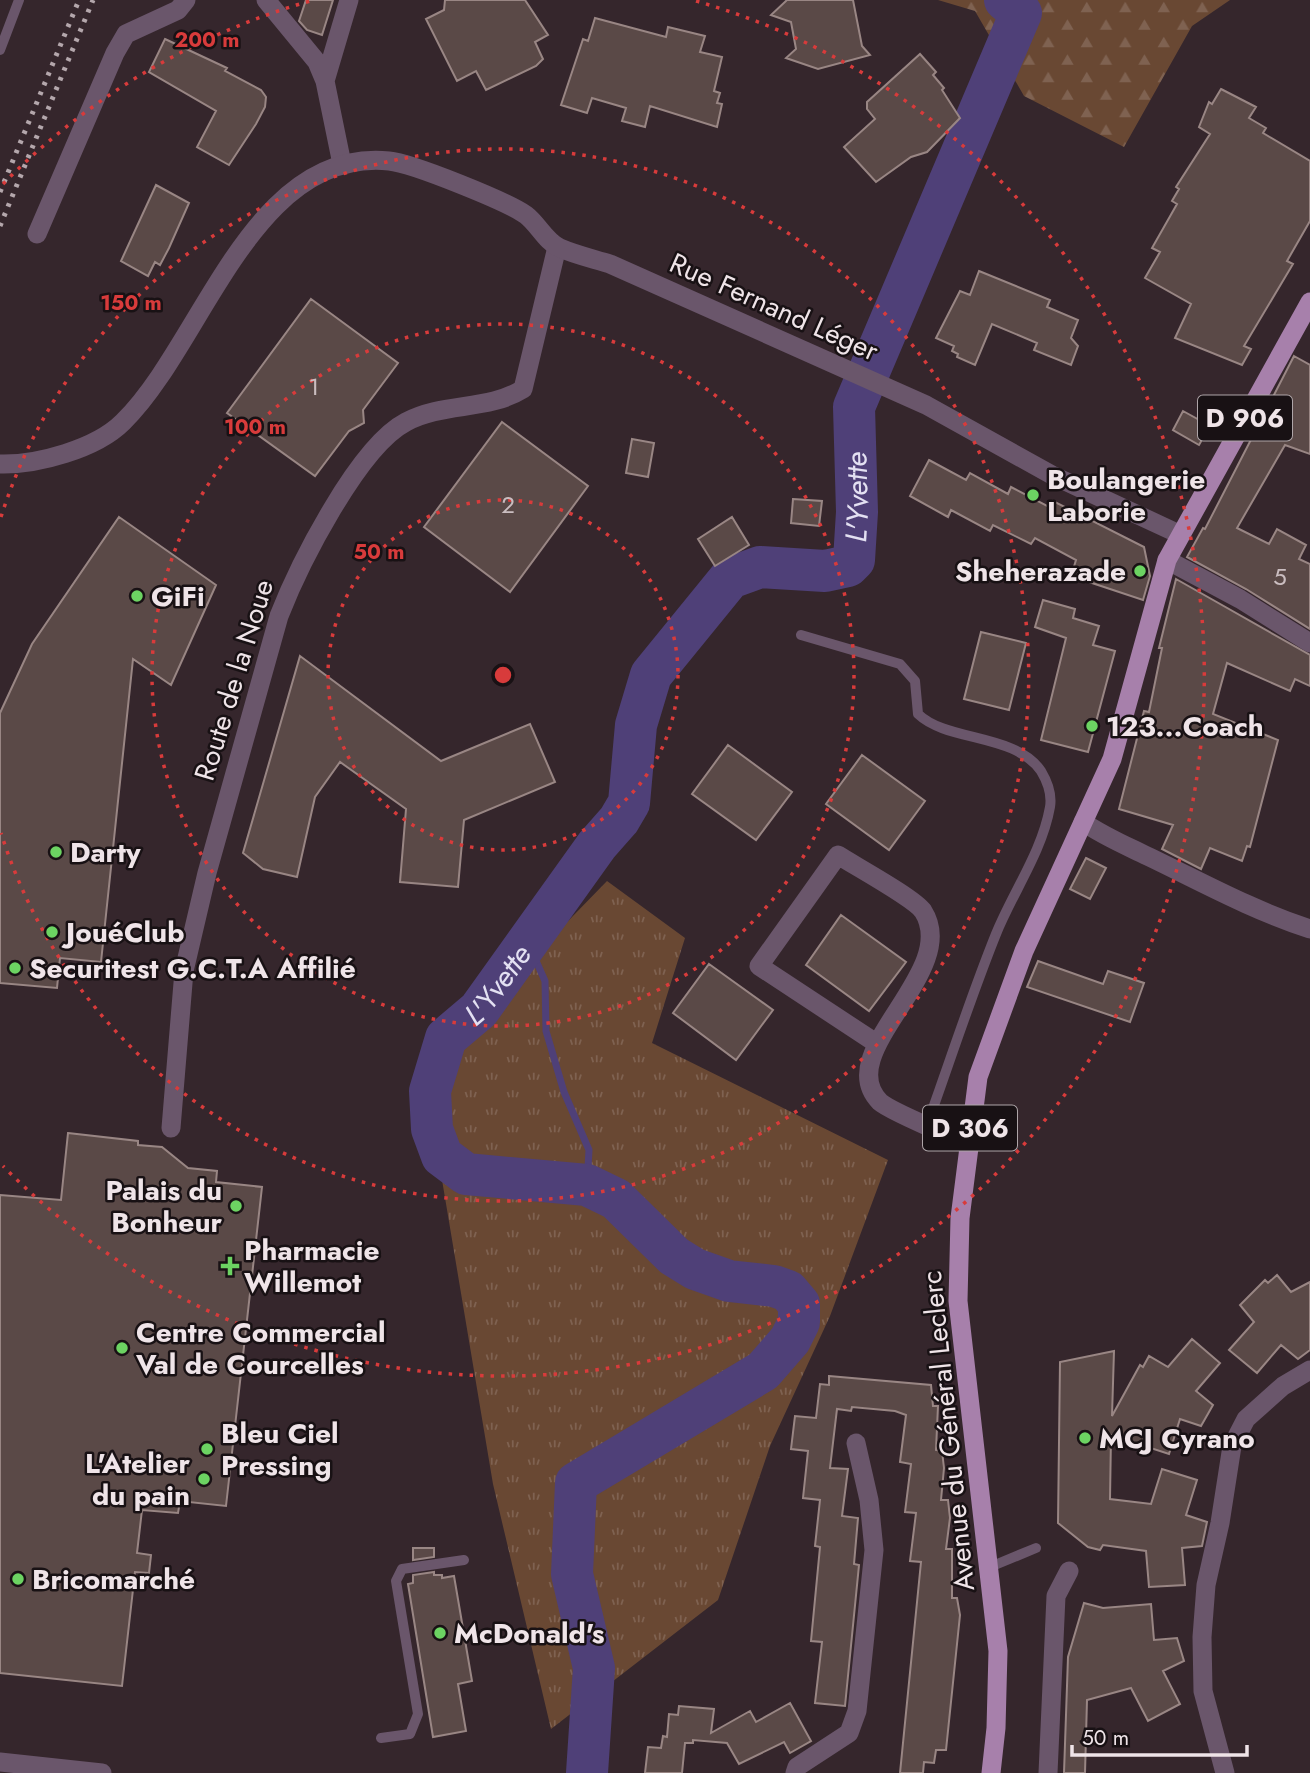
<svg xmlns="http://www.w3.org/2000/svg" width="1310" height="1773" font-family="Jost,sans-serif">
<defs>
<pattern id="forest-firs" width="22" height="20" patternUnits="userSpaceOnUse" patternTransform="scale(1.75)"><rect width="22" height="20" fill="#694833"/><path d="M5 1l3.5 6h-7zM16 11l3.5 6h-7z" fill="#7f6251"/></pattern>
<pattern id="park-tufts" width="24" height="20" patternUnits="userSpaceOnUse" patternTransform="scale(1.75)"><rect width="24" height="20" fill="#694833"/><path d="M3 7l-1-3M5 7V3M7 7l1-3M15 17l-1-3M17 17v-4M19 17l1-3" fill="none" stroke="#7f6251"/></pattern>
</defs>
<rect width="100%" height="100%" fill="#35262c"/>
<path fill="url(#forest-firs)" d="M938,0h292l-38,26 -68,121 -100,-51 -49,-85z"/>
<path fill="url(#park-tufts)" d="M607,881l78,57 -33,105 236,117 -58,156 -60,130 -52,154 -167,129 -58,-245 -57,-340 25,-113z"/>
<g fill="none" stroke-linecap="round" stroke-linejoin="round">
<path stroke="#4f4078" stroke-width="7" d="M1021,13l2,-13
M524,951l13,12 8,18 1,50 18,61 25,58 -2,35"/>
<path stroke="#4f4078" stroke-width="42" id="s1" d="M587,1773l7,-105 -22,-94 4,-91 187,-112 27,-31 9,-18v-18l-11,-13 -14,-5 -45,-5 -34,-12 -21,-13 -58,-57 -29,-14 -121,-11 -24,-18 -10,-27 -2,-38 16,-53 33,-28 118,-165 22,-25 10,-17 7,-78 15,-50 79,-97 30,-11 65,4 23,-5 6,-6 3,-48 -3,-105 167,-394 -16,-13"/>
</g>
<path fill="#5a4947" stroke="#998684" stroke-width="2" d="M306,0h27l-11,35 -15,-5 -8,-9z
M445,0h80l23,35 -13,7 8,17 -7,7 -50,24 -10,-19 -19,10 -31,-62 18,-9z
M787,0h66l9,46 8,9 -52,14 -32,-11 10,-9 -5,-27 -20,-7z
M595,18l71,19 2,-10 37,9 -5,16 22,5 -8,34 6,2 -3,10 5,1 -5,23 -67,-21 -5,21 -23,-6 4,-13 -34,-10 -5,15 -26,-8 22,-66 5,2z
M165,39l62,29 -2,3 36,19 5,7 -1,10 -9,17 -27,41 -32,-18 19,-36 -67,-39z
M920,54l16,18 -3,3 11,13 -2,2 18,28 -33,34 -16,5 -35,25 -32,-35 31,-28 -8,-10v-7z
M1221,89l35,18 -7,11 17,10 -3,5 47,28v60l-23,40 6,3 -49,82 7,3 -9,16 -67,-27 16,-34 -46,-26 15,-26 -8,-4 25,-44 -5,-3 7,-12 -3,-2 34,-53 -11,-7 10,-25 3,2z
M156,185l33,18 -20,45 -9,17 -5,-3 -7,14 -27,-15z
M979,271l71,29 -3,7 31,13 -7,18 7,8 -7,19 -37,-15 3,-7 -45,-19 -17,41 -18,-8 1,-3 -6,-3 2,-5 -18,-8 24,-47 10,4z
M311,299l87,64 -35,47 1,13 -15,8 -34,45 -88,-63z
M1294,356l16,9v89l-25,-9 -48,83 32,16 8,-15 29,16 -7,14 11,5v65l-64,-40 -59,-32 16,-29 2,1z
M1183,411l27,15 -11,19 -26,-15z
M502,422l86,64 -78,106 -86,-65z
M632,439l22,4 -6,34 -22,-4z
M929,460l37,20 4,-7 38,21 3,-7 38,20 4,-6 91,46 6,29 -7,24 -72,-24 5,-16 -41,-22 -4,6 -38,-19 -3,6 -39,-21 -3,7 -38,-21z
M793,499l29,2 -3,25 -28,-3z
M119,517l97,68 -45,100 -38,-26 -32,303 -41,-4 -3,30 -57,-5v-270l32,-69z
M732,517l17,28 -34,21 -17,-27z
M1176,579l134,76v31l-15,-7 -5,12 -63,-28 -14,51 65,26 -28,107 -3,-1 -5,15 -32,-13 -9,21 -39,-20 11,-24 -54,-16 25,-98 5,1 13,-64h-3z
M1043,600l32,9 -2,9 26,8 -6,19 22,6 -27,101 -47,-12 25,-102 -31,-11z
M981,632l45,11 -17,67 -45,-11z
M300,656l141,105 89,-37 25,58 -91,38 -6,67 -58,-5 6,-73 -66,-47 -25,35 -18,80 -34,-8 -20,-16z
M728,745l64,47 -36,48 -64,-46z
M862,755l63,46 -36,49 -63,-46z
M1086,858l20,10 -16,31 -20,-10z
M841,915l65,47 -37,49 -63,-46z
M1038,961l65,23 5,-13 36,12 -14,39 -103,-35z
M709,964l64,46 -37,50 -63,-47z
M68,1133l70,8v4l24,2 26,21 29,3 -1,11 46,5 -36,319 -46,-5 -2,12 -36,-3 -5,43 14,2 -2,18 -14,-1 -13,114 -122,-13v-478l61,5z
M1277,1275l14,17 19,-10v68l-12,9 -17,-14 -24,28 -28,-23 25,-28 -14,-17 25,-25 3,3z
M1192,1339l28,24 -24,28 17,14 -12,21 -21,-7 -11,35 -58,-19 -1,64 41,5 11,-35 35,11 -11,35 21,7 -5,24 -20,2 3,37 -36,2 -3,-36 -43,-6 -3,5 -12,-3 -30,-24 2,-161 54,-11 -2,65 28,-51 3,2 6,-11 19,11z
M829,1376l102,9 2,21h5l-2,44 6,1 2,17 -3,32h7l2,18 -4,31h6v49h5l3,17 -14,135h-10l-2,13 -10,-1 -1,11h-23l21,-211 -11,-1 6,-48 -11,-1 6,-48 -11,-2 6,-47 -11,-4 -43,-4 -1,4 -14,-2 -7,59 18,1 -6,47 16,2 -4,46 5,1 -14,141 -30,-3 7,-61 -11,-1 9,-94 -5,-1 5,-46 -17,-2 5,-47 -17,-2 4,-33 21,2 4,-34 9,1z
M413,1548h21v9l-21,3z
M434,1572v3h8v3l12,-2 18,105 -14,3 8,47 -33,6 -25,-153 5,-1v-8z
M1084,1603l19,5 48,-4 3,36 23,-2 7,23 -21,10 17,33 -32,17 -17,-33 -44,12 -2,73h-21l4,-116z
M790,1703l21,38 -21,12 -6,-11 -45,22 -12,-21 -34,-3v3h-8l-3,30h-37l3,-26 13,1 2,-12 4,1 2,-23 9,1 1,-9 35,3 -3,24 39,-22 6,11z"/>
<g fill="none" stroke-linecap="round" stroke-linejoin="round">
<path stroke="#6a566b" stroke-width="10" d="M0,50l19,-50
M801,635l99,29 15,17 3,33c29,28 97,19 123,57 6,10 11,24 9,36 -8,45 -37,85 -54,127 -25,62 -46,127 -69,191
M990,1567l46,-19
M381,1738l29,-4 8,-20 -22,-133 6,-12 62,-9"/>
<path stroke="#6a566b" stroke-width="19" d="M266,0l51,62 8,19 17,83
M325,81l24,-81
M37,234l78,-181 11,-19 52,-24 8,-10
M1167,560l73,39 70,44
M1083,822c19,13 37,21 58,31 57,27 108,56 169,76
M876,1043l-117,-77 79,-111c17,11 76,43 85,56 39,61 -93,141 -43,191 11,10 71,34 88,42
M171,1128l13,-157 23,-98 72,-257c20,-51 79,-169 127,-194 37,-20 82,-11 117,-33l34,-142
M0,1762l102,11
M795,1773l2,-6 52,-34 8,-22 17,-161 -5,-50 -13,-57
M1048,1773l8,-177 13,-25
M1225,1773l-22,-82 -1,-54 4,-52 14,-62 12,-77 14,-27 37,-33 27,-16"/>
<path stroke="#6a566b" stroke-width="19" d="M0,464c37,1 96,-15 123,-42 80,-78 129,-275 266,-261 23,2 119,41 137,54 12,9 20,27 34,33 16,7 34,11 50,16l316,141 126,70 127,59"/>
<path stroke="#a780ab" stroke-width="19" d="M991,1773l5,-45 2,-77 -40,-350 2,-83 18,-141 46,-126 88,-192 55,-199 143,-258"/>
<path stroke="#b4a7ac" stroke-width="5" stroke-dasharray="3.5 7" stroke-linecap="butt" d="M0,192l79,-192
M0,226l93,-226"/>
</g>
<g fill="none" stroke="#d83b3b" stroke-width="3.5" stroke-dasharray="3.5 7">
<circle cx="503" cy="675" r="175"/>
<circle cx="503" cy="675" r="351"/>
<path d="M1 517A526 526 0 1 1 1 833"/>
<path d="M3 184A701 701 0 0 1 310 1M696 1A701 701 0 1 1 3 1166"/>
</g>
<g fill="#6cd362" stroke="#181114" stroke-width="2.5">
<circle cx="1033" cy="495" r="7"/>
<circle cx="1140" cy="571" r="7"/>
<circle cx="137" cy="596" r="7"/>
<circle cx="1092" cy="726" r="7"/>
<circle cx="56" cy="852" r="7"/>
<circle cx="52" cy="932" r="7"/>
<circle cx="15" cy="968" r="7"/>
<circle cx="236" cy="1206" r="7"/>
<path d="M226.5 1255.5h7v7h7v7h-7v7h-7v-7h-7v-7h7z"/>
<circle cx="122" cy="1348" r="7"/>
<circle cx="1085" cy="1438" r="7"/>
<circle cx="207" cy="1449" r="7"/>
<circle cx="204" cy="1479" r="7"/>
<circle cx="18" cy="1579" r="7"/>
<circle cx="440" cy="1633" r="7"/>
</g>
<g text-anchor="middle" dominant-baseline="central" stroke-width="5" stroke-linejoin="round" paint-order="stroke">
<g font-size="24" fill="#cabdc0">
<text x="314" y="386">1</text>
<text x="508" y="504">2</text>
<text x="1280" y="576">5</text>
</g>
<g fill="#181114" stroke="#aea5a8" stroke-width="2">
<rect x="1198" y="395.5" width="94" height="45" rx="5"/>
<rect x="923" y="1105.5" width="94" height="45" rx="5"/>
</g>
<g font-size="26" font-weight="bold" fill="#efe4e8">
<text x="1245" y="418">D 906</text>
<text x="970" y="1128">D 306</text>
</g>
<g font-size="28" fill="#efe4e8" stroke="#181114">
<text transform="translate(774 307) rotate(24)">Rue Fernand Léger</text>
<text transform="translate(234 680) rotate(-73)">Route de la Noue</text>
<text transform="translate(948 1431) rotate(-96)">Avenue du Général Leclerc</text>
</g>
<g font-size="28" font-weight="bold" fill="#efe4e8" stroke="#181114" text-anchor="start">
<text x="1047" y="479">Boulangerie<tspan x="1047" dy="32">Laborie</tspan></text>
<text x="1126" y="571" text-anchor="end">Sheherazade</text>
<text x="151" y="596">GiFi</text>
<text x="1106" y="726">123...Coach</text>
<text x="70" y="852">Darty</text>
<text x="66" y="932">JouéClub</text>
<text x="29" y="968">Securitest G.C.T.A Affilié</text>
<text x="222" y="1190" text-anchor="end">Palais du<tspan x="222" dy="32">Bonheur</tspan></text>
<text x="244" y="1250">Pharmacie<tspan x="244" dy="32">Willemot</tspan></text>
<text x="136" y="1332">Centre Commercial<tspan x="136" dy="32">Val de Courcelles</tspan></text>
<text x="221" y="1433">Bleu Ciel<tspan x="221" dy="32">Pressing</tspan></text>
<text x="1099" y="1438">MCJ Cyrano</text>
<text x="190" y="1463" text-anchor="end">L'Atelier<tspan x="190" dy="32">du pain</tspan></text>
<text x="32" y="1579">Bricomarché</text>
<text x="454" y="1633">McDonald's</text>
</g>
<g font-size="30" font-style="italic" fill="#e3e0f2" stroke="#181114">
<text stroke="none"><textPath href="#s1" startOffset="1862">L'Yvette</textPath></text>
<text stroke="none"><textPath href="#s1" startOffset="1190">L'Yvette</textPath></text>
</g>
</g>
<circle cx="503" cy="675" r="10" fill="#d83b3b" stroke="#181114" stroke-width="3.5"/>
<g font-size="21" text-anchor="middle" font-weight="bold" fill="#d83b3b" stroke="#181114" stroke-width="5" stroke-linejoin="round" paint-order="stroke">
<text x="207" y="47">200 m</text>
<text x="131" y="310">150 m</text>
<text x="255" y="434">100 m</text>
<text x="379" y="559">50 m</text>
</g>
<path d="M1072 1745v10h175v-10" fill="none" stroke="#efe4e8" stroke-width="3.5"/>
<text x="1082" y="1745" font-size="21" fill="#efe4e8" stroke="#181114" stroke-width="5" paint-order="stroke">50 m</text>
</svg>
